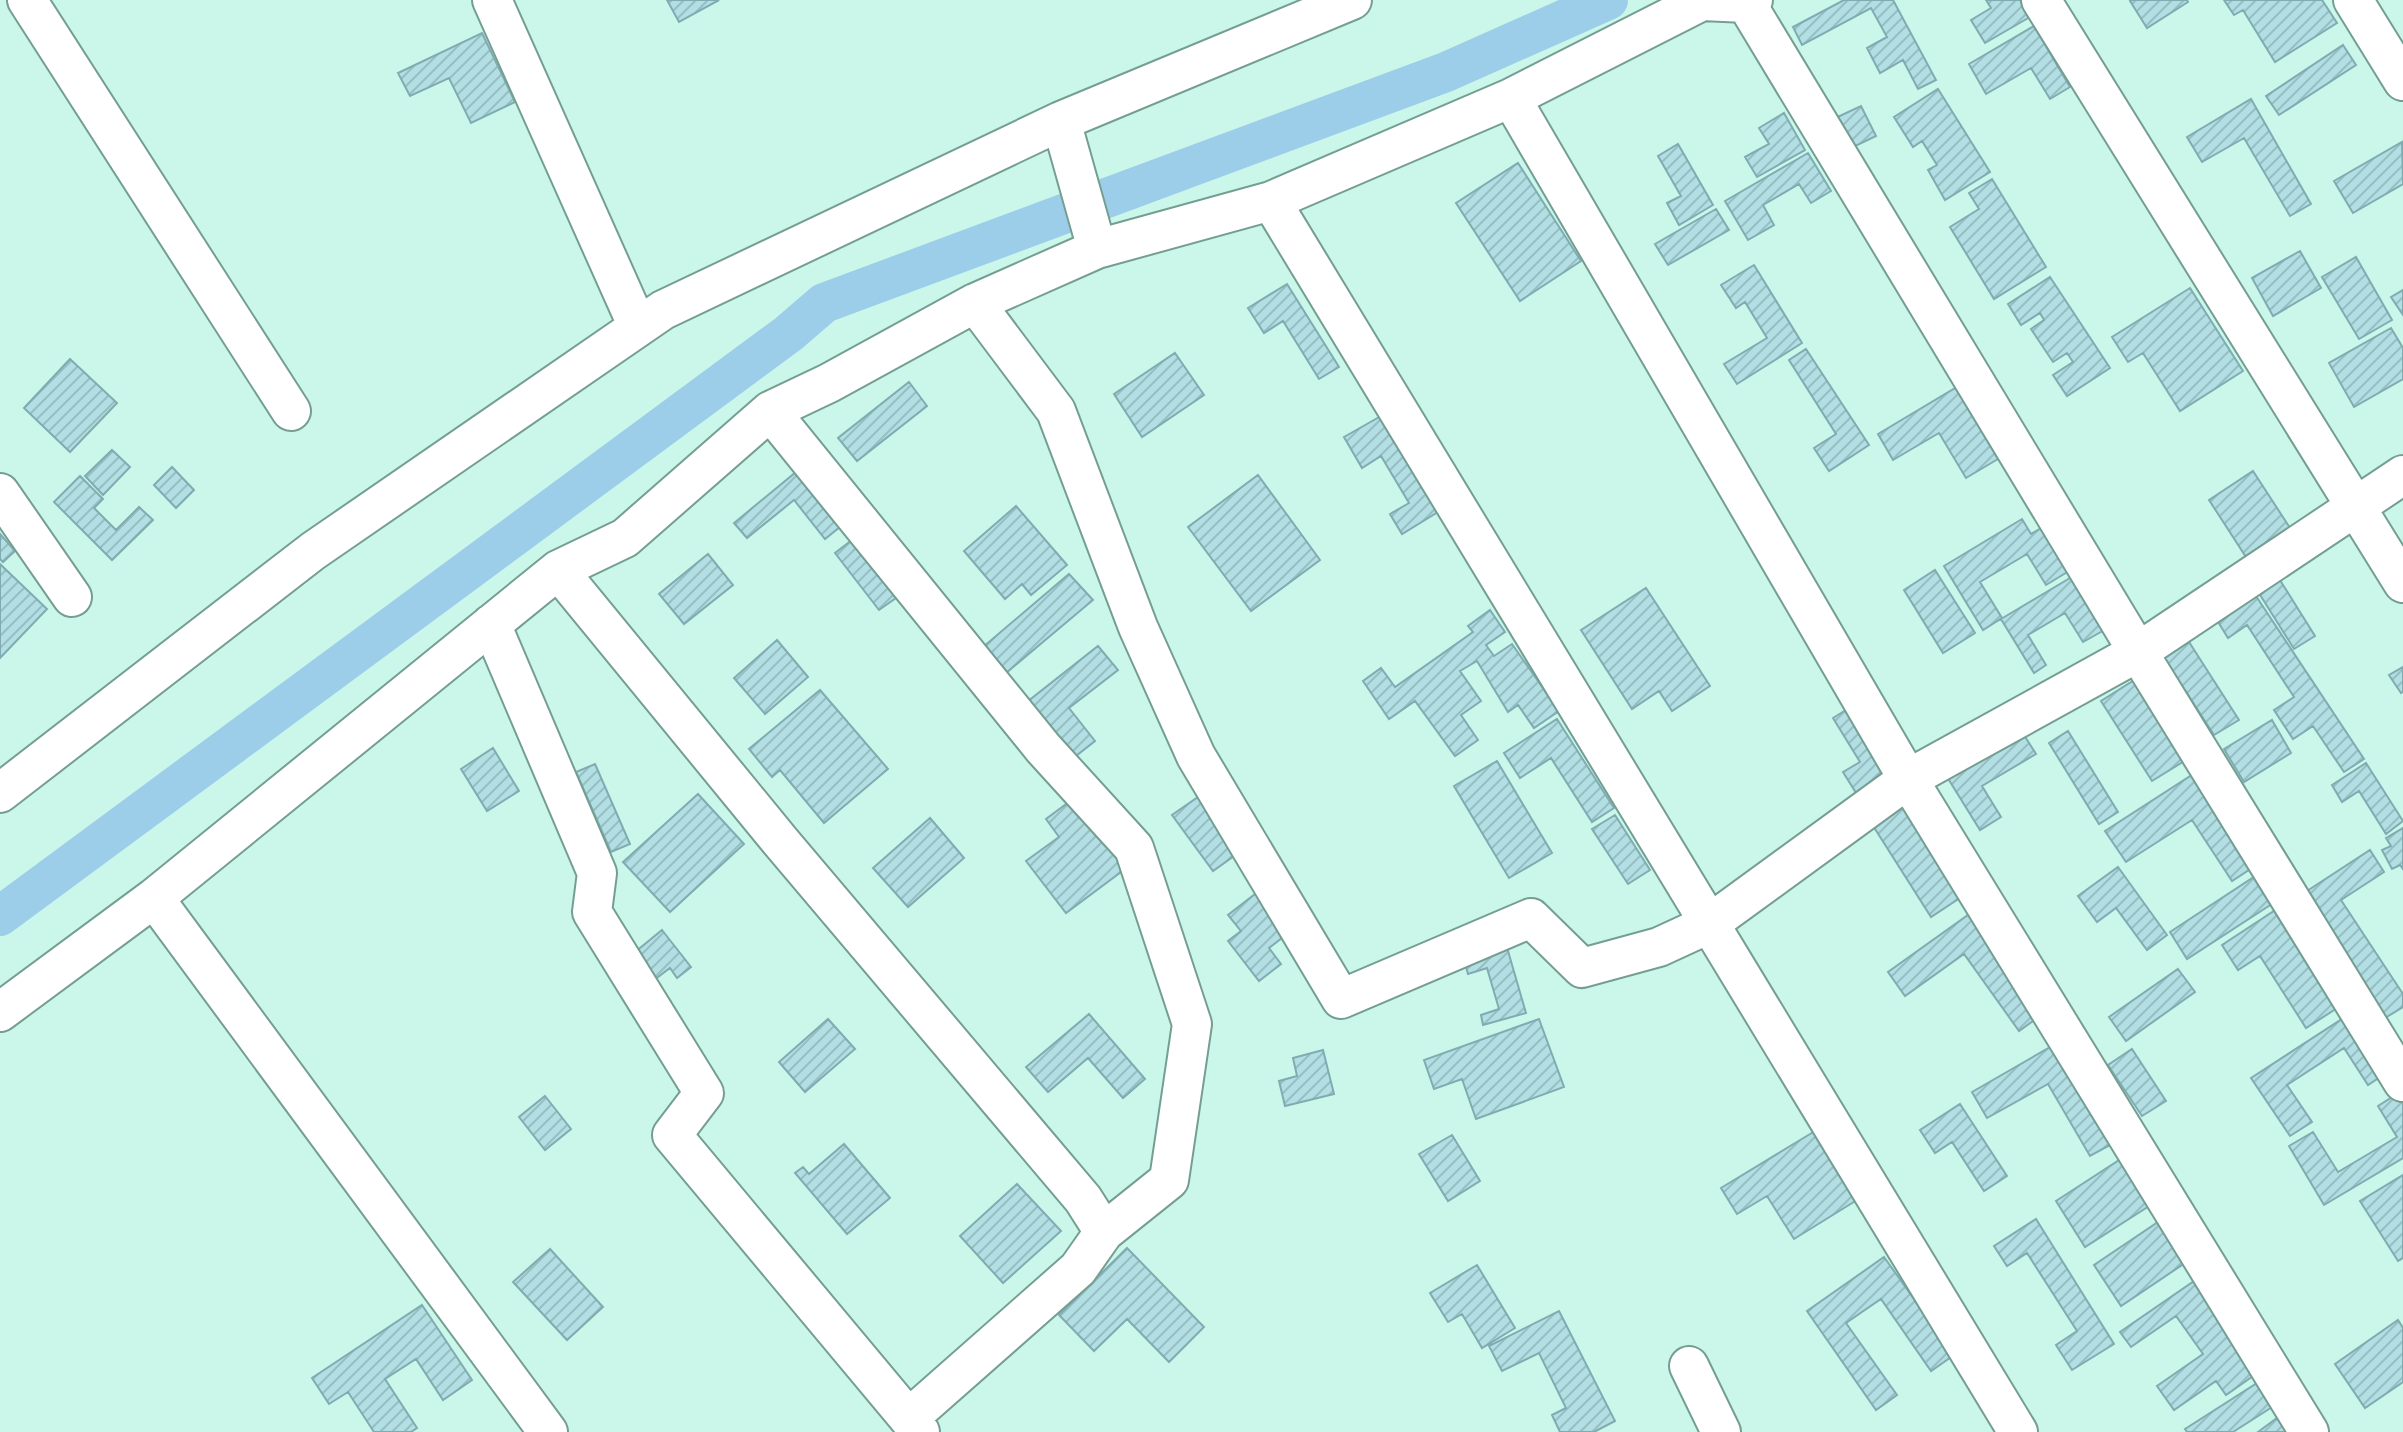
<svg xmlns="http://www.w3.org/2000/svg" width="2403" height="1432" font-family="Commissioner,sans-serif">
<defs>
<pattern id="building-hatch" width="6" height="6" patternUnits="userSpaceOnUse" patternTransform="scale(2)"><rect width="6" height="6" fill="#b1dfe4"/><path d="M-1 1l2-2M0 6l6-6M5 7l2-2" fill="none" stroke="#97bec3"/></pattern>
</defs>
<rect width="100%" height="100%" fill="#cbf7eb"/>
<g fill="none" stroke-linecap="round" stroke-linejoin="round">
<path stroke="#9cceea" stroke-width="40" d="M0,916l788,-582 36,-31 622,-231 162,-72"/>
</g>
<path fill="url(#building-hatch)" stroke="#7facb1" stroke-width="2" d="M667,0h52l-40,22z
M1844,0h49l43,80 -18,9 -15,-29 -23,13 -13,-25 20,-11 -16,-29 -69,37 -9,-18z
M1986,0h34l10,17 -45,26 -14,-23 20,-12z
M2132,0h55l1,2 -41,26 -17,-27z
M2224,0h98l15,23 -62,39 -32,-52 -9,5z
M2034,26l36,61 -20,12 -19,-31 -45,26 -17,-30z
M482,33l33,69 -44,21 -22,-45 -39,18 -12,-23z
M2343,45l13,20 -77,50 -13,-19z
M1938,89l52,83 -45,28 -17,-30 9,-5 -15,-24 -9,6 -19,-30z
M2251,99l60,105 -21,12 -46,-78 -42,24 -15,-25z
M1861,106l15,30 -31,15 -14,-31z
M1784,113l21,37 -48,27 -12,-20 24,-13 -10,-16z
M2402,142l1,42 -50,29 -19,-32z
M1678,144l35,61 -34,20 -12,-22 14,-7 -23,-40z
M1808,153l23,38 -20,12 -12,-19 -36,21 11,20 -26,15 -23,-39z
M1518,163l63,98 -61,40 -64,-98z
M1992,179l54,88 -52,32 -44,-72 29,-18 -10,-16z
M1716,209l13,21 -61,35 -13,-21z
M2300,251l21,37 -48,28 -21,-38z
M2356,257l36,63 -33,19 -37,-62z
M1754,265l48,78 -65,41 -13,-20 43,-26 -22,-36 -9,6 -15,-23z
M2050,277l60,91 -43,28 -14,-21 20,-13 -6,-9 -14,9 -22,-33 13,-9 -4,-7 -19,12 -13,-21z
M1287,284l52,83 -20,12 -36,-58 -19,12 -16,-25z
M2190,288l53,83 -63,40 -37,-58 -15,9 -16,-25z
M2403,290v25l-12,-18z
M2391,328l12,20v31l-49,28 -25,-44z
M1806,349l63,96 -40,26 -15,-23 22,-14 -47,-74z
M1175,353l29,42 -62,42 -28,-43z
M70,359l47,44 -47,49 -46,-44z
M909,382l18,24 -70,55 -19,-23z
M1957,387l41,72 -32,19 -27,-45 -46,27 -15,-26z
M1381,416l57,96 -36,22 -12,-20 19,-11 -28,-47 -19,12 -18,-31z
M112,450l18,17 -27,28 -18,-19z
M172,467l22,23 -18,18 -22,-23z
M2253,471l37,57 -44,29 -37,-57z
M796,472l45,54 -16,13 -31,-39 -47,38 -13,-15z
M1258,475l62,85 -69,51 -63,-84z
M80,476l23,23 -9,9 22,22 23,-23 14,13 -41,40 -58,-58z
M1016,506l51,59 -36,30 -9,-11 -17,15 -41,-48z
M2022,519l9,15 17,-10 26,44 -28,17 -19,-31 -47,28 22,36 -19,12 -39,-64z
M0,534l15,17 -12,11 -3,-3z
M852,540l44,58 -17,12 -44,-57z
M708,554l25,31 -49,39 -25,-30z
M0,564l47,45 -47,49z
M2273,569l42,67 -21,13 -42,-67z
M1935,570l40,63 -32,20 -39,-63z
M1069,574l24,26 -87,73 -23,-26z
M2075,575l33,53 -25,14 -18,-29 -37,22 18,30 -12,8 -33,-54z
M2250,587l114,172 -20,13 -31,-46 -20,13 -19,-29 20,-13 -47,-72 -19,13 -16,-26z
M1646,588l64,98 -38,25 -13,-20 -27,18 -51,-79z
M1490,610l15,22 -19,13 8,11 18,-12 47,67 -25,17 -16,-23 -10,7 -31,-51 -17,10 21,30 -20,14 17,25 -23,16 -40,-55 -26,18 -26,-38 18,-13 14,19 78,-55 -5,-6z
M2182,631l57,89 -25,15 -57,-88z
M777,640l31,37 -43,37 -31,-36z
M1098,646l20,24 -49,38 26,33 -23,18 -45,-57z
M2403,667v25l-2,1 -12,-18z
M2136,679l50,81 -34,21 -51,-80z
M820,690l68,79 -64,54 -44,-53 -8,7 -23,-28z
M1854,705l42,66 -38,25 -15,-24 17,-10 -27,-44z
M1557,719l57,89 -22,14 -41,-64 -31,20 -16,-25z
M2272,720l19,33 -47,29 -20,-33z
M2019,727l17,27 -54,32 19,31 -21,13 -36,-58z
M2068,731l50,81 -19,12 -50,-81z
M493,748l26,43 -32,20 -26,-42z
M1497,761l55,92 -43,25 -55,-92z
M2366,763l37,58 -17,13 -27,-43 -17,11 -10,-17z
M595,764l35,80 -19,8 -35,-80z
M2195,773l60,93 -23,15 -40,-61 -66,42 -21,-31z
M698,794l46,50 -74,68 -47,-50z
M1201,795l40,56 -28,20 -41,-56z
M1908,797l61,95 -38,25 -61,-96z
M1073,799l52,70 -59,44 -40,-52 33,-24 -13,-18z
M1615,815l35,55 -22,14 -36,-55z
M930,818l34,40 -56,49 -35,-39z
M2403,828v41l-3,-4 -8,4 -10,-19 9,-4 -5,-8z
M2370,850l14,22 -43,28 62,94v13l-18,11 -81,-125z
M2118,867l49,68 -20,15 -31,-42 -19,14 -19,-26z
M2260,873l18,27 -91,59 -17,-27z
M1259,891l32,40 -22,17 12,16 -22,17 -31,-40 13,-10 -13,-16z
M2280,907l62,98 -36,23 -46,-72 -22,14 -16,-25z
M1975,910l72,101 -28,20 -55,-77 -59,42 -17,-24z
M662,930l29,37 -14,11 -7,-10 -16,12 -20,-27z
M1506,944l20,69 -43,12 -2,-10 18,-6 -12,-41 -19,6 -5,-18z
M2178,969l17,23 -69,49 -17,-24z
M1089,1014l56,65 -22,19 -35,-40 -40,34 -22,-25z
M2348,1015l38,58 -18,12 -24,-37 -57,37 25,37 -22,14 -39,-58z
M828,1019l27,30 -50,43 -26,-30z
M1539,1019l25,68 -88,32 -14,-40 -28,10 -10,-29z
M2064,1039l57,100 -31,17 -42,-72 -61,34 -15,-26z
M2132,1049l34,52 -24,15 -34,-51z
M1323,1050l11,44 -49,12 -6,-25 18,-5 -4,-18z
M2397,1094l6,10v54l-79,47 -35,-59 24,-14 25,40 59,-35 -19,-31z
M545,1096l26,33 -26,21 -26,-33z
M1960,1104l47,72 -23,15 -32,-49 -17,11 -15,-23z
M1815,1131l42,69 -63,39 -27,-43 -30,18 -16,-26z
M1452,1135l28,46 -32,20 -29,-47z
M844,1144l46,54 -43,36 -52,-61 8,-6 6,7z
M2127,1155l30,46 -72,46 -29,-46z
M2403,1175v83l-5,3 -38,-60z
M1017,1184l44,47 -58,52 -43,-47z
M2167,1216l27,41 -73,49 -27,-41z
M2036,1219l78,125 -42,26 -16,-25 21,-14 -50,-78 -20,13 -13,-20z
M1127,1248l77,79 -35,35 -42,-43 -33,32 -35,-36z
M550,1249l53,58 -36,33 -54,-58z
M1884,1257l70,98 -23,16 -50,-72 -35,24 51,72 -21,15 -69,-99z
M1477,1265l38,63 -33,20 -20,-34 -14,8 -18,-29z
M2200,1277l63,92 -37,26 -10,-14 -42,29 -17,-24 46,-32 -27,-38 -45,31 -11,-15z
M422,1305l50,75 -29,20 -27,-41 -31,20 32,49 -6,4h-37l-26,-40 -19,12 -17,-26z
M1559,1311l56,110 -21,11h-34l-8,-17 14,-7 -27,-55 -37,18 -13,-25z
M2398,1320l5,8v54l-38,26 -30,-44z
M2265,1378l15,24 -47,30h-46l-2,-3z
M2277,1418l10,14h-29z"/>
<g fill="none" stroke-linecap="round" stroke-linejoin="round">
<g stroke="#759e93" stroke-width="42">
<path id="minor" d="M27,0l264,411
M492,0l146,327
M2041,0l362,583
M2353,0l50,81
M1746,3l392,649 265,430
M1511,98l397,681 401,653
M1061,121l36,128
M1271,201l747,1231
M975,303l81,108 82,216 58,129 145,243 190,-81 51,50 77,-21 50,-23 199,-145 230,-127 265,-177
M770,411l273,337 91,100 58,176 -23,156 -65,52
M0,493l72,104
M558,570l223,272 302,357 21,33 -26,37 -169,149
M491,624l106,249 -5,39 112,181 -32,42 248,297
M0,793l313,-242 350,-241 398,-189 291,-121
M154,898l394,534
M0,1012l154,-114 404,-328 67,-32 145,-127 59,-28 146,-80 122,-54 174,-48 240,-103 191,-97 44,2 7,-3
M1689,1366l32,66"/>
</g>
<use href="#minor" stroke="#fff" stroke-width="38"/>
</g>
</svg>
